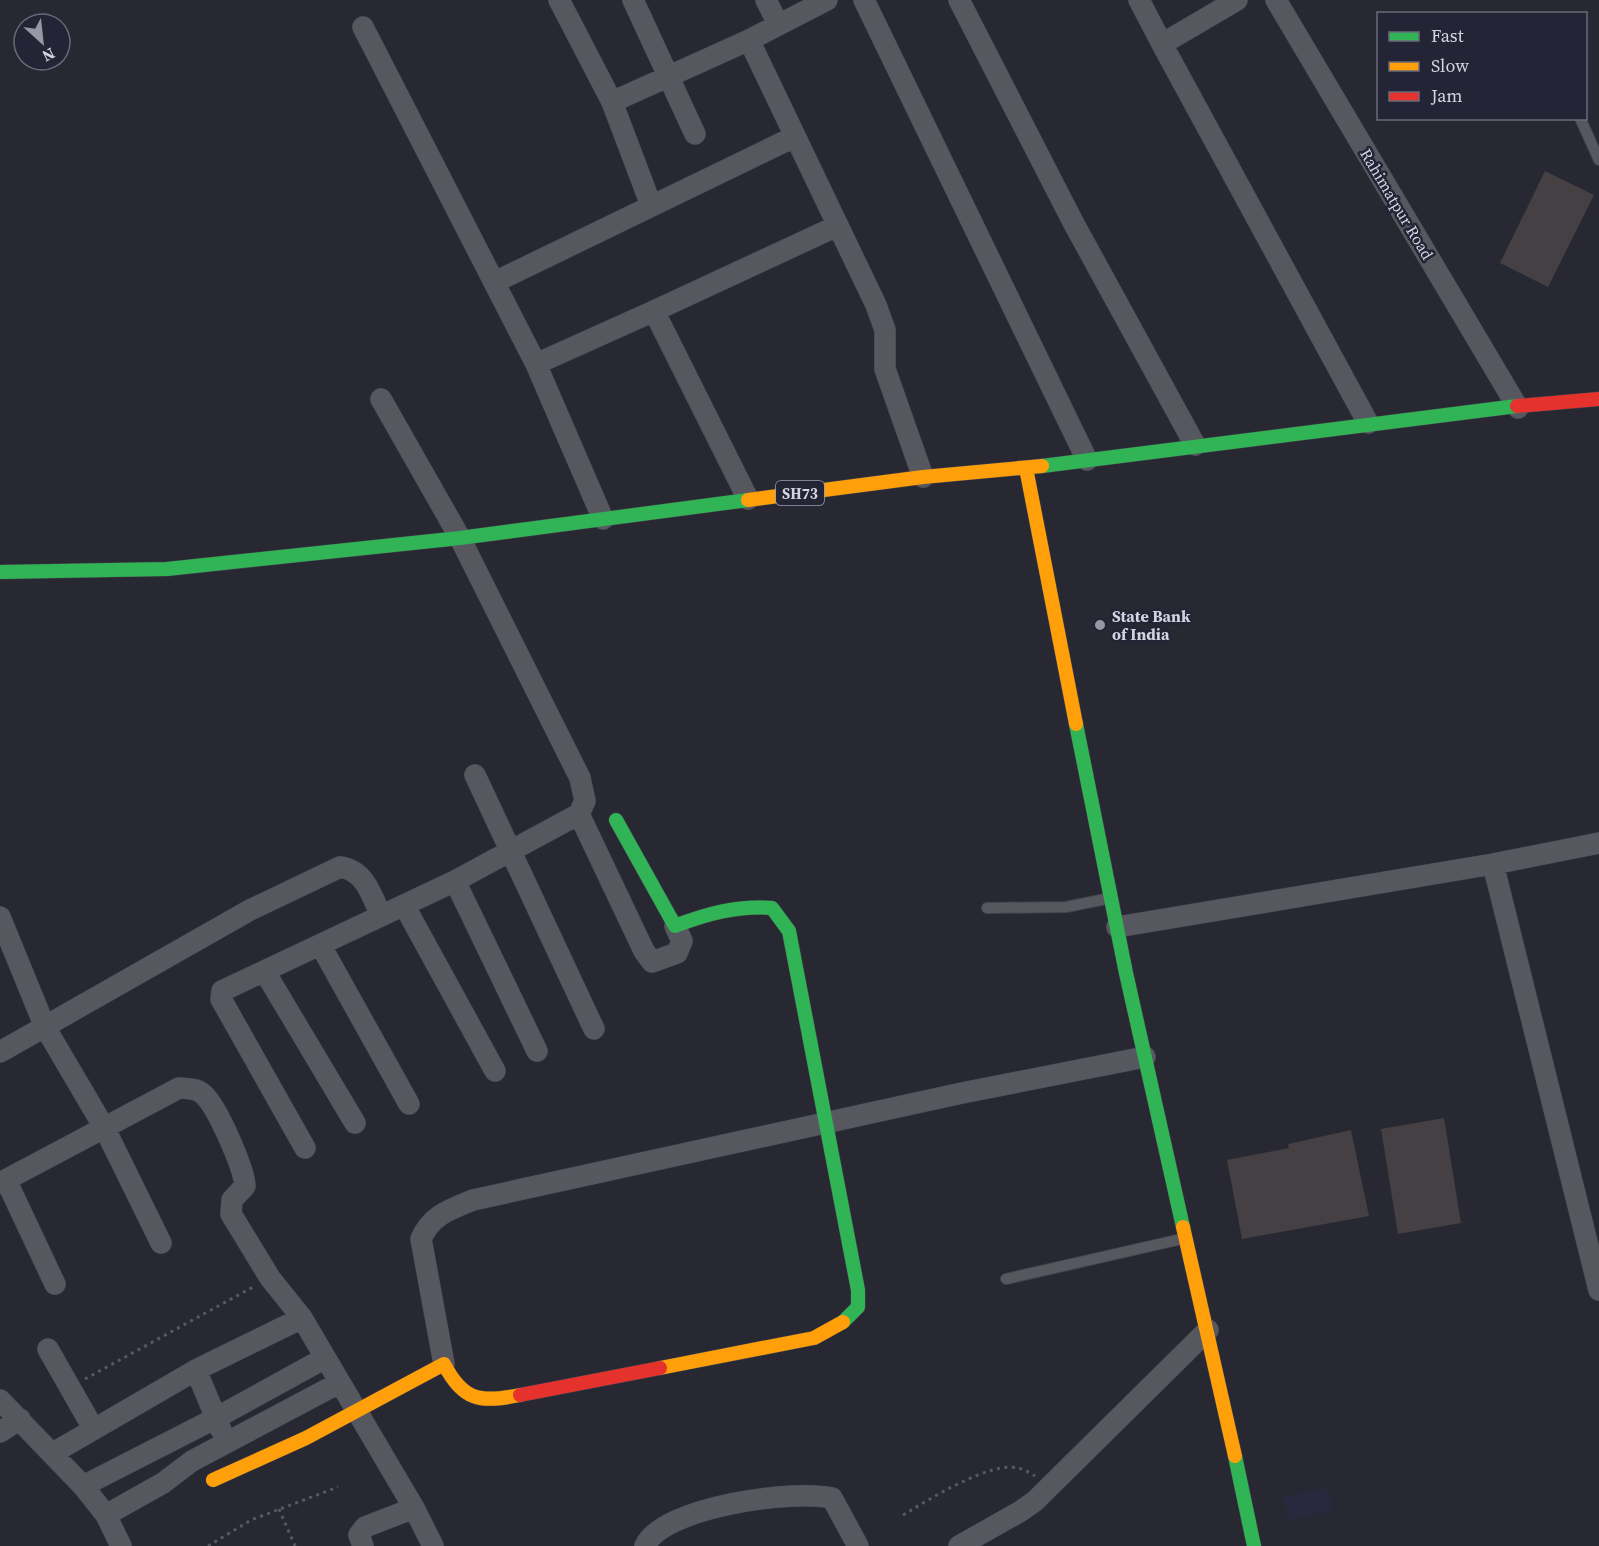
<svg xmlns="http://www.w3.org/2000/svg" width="1599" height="1546" font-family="'Source Serif 4',serif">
<rect width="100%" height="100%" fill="#272831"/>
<path fill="#28283e" d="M1327,1488l6,22 -44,10 -6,-23z"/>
<path fill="#444043" d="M1545,171l49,24 -46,92 -48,-24z
M1444,1118l17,105 -63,11 -17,-105z
M1351,1130l18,86 -127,23 -15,-79 62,-12 -1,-4z"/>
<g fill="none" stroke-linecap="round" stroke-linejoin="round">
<g stroke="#43444d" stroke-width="12">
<path id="lane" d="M1580,118l19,42
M987,908l79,-1 45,-9
M1006,1279l180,-41"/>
</g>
<g stroke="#43444d" stroke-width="22">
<path id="street" d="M559,0l53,102
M633,0l62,134
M766,0l12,24
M864,0l223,460
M959,0l114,222 122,223
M1139,0l23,44
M1237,0l-75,44 206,379
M1276,0l242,408
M363,27l173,337 67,155
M749,40l127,265 9,25v39l38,108
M651,205l-39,-103 137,-62 78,-40
M495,282l299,-145
M536,364l118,-53
M381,399l79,139 120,240 5,23 -6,13 65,137 8,11 25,-9 5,-12 -7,-15
M748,499l-94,-188 183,-85
M475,775l119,254
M1493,864l106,426
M455,881l82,170
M404,905l91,166
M0,917l45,110 60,102 56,114
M1117,927l376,-63 106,-21
M321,946l88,158
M265,972l90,151
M0,1052l250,-142 90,-43c25,3 32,29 41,49
M305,1148l-84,-149 1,-8 233,-110 124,-67
M6,1180l49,104
M0,1183l179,-95c11,1 19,0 26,8 13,13 39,72 40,90l-13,14 -1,14 39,64 32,40 112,190 19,38
M48,1349l45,79
M444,1364l-23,-125c10,-24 30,-30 52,-39l489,-107 183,-36
M0,1400l83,86 23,29 15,31
M221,1430l-25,-60 106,-52
M0,1432l20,-13
M53,1453l143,-83
M83,1486l133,-68 109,-60
M106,1515l57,-32 29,-22 147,-78
M363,1546l-4,-11 6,-8 49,-19
M645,1546c17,-39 149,-57 187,-48l26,48
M959,1546l62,-35 14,-10 173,-171"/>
</g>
<g stroke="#43444d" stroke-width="15">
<path id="fast" d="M1042,466l475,-60
M0,572l167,-3 293,-31 288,-38
M1076,724l50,249 57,254
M616,820l59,106c31,-12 63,-21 97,-18l17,23 69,359v17l-15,15
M1235,1456l19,90"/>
</g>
<g stroke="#43444d" stroke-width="15">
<path id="slow" d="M1026,468l50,256
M748,500l175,-23 119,-11
M1183,1227l52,229
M660,1368l154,-30 29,-16
M213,1480l93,-42 138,-74c19,37 36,39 76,31"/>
</g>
<g stroke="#43444d" stroke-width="15">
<path id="jam" d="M1517,406l82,-7
M520,1395l140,-27"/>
</g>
<path stroke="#585960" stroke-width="3" stroke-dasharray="3 4.5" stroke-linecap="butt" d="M85,1379l168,-92
M279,1509l16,37
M903,1515c25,-15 87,-54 115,-47 6,1 12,5 17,8
M208,1546l43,-26 87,-33"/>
<use href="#lane" stroke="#57585f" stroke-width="10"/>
<use href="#street" stroke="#57585f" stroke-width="21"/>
<use href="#fast" stroke="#30b455" stroke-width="14"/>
<use href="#slow" stroke="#ff9f0a" stroke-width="14"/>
<use href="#jam" stroke="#e5322d" stroke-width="14"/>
</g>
<circle fill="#9798a3" stroke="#232435" stroke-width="2" cx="1100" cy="625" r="6"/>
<g text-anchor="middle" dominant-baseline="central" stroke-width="5" stroke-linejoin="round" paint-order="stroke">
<rect fill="#232435" stroke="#9e9fad" stroke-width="1.5" x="776" y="481" width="48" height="24" rx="4.5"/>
<g font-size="15" font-weight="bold" fill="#d3d4e0">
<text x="800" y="493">SH73</text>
</g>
<g font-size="16" fill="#d3d4e0" stroke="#232435">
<text transform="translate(1397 204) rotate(59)">Rahimatpur Road</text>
</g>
<g font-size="16" font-weight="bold" fill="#d3d4e0" stroke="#232435" text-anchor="start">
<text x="1112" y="616">State Bank<tspan x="1112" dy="18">of India</tspan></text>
</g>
</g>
<rect x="1377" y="12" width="210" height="108" fill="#232435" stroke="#696a79" stroke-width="1.5"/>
<rect x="1389" y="32" width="30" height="9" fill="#30b455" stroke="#696a79" stroke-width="1.5"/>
<text x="1431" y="42" font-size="18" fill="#d3d4e0">Fast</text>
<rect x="1389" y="62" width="30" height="9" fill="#ff9f0a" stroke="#696a79" stroke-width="1.5"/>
<text x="1431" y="72" font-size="18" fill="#d3d4e0">Slow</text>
<rect x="1389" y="92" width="30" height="9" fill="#e5322d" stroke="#696a79" stroke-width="1.5"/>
<text x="1431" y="102" font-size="18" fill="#d3d4e0">Jam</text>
<g transform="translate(42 42) rotate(153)"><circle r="28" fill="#232435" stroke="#696a79" stroke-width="1.5"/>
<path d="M0-4.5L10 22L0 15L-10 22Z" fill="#9798a3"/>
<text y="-9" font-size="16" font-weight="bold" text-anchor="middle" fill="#d3d4e0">N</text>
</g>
</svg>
